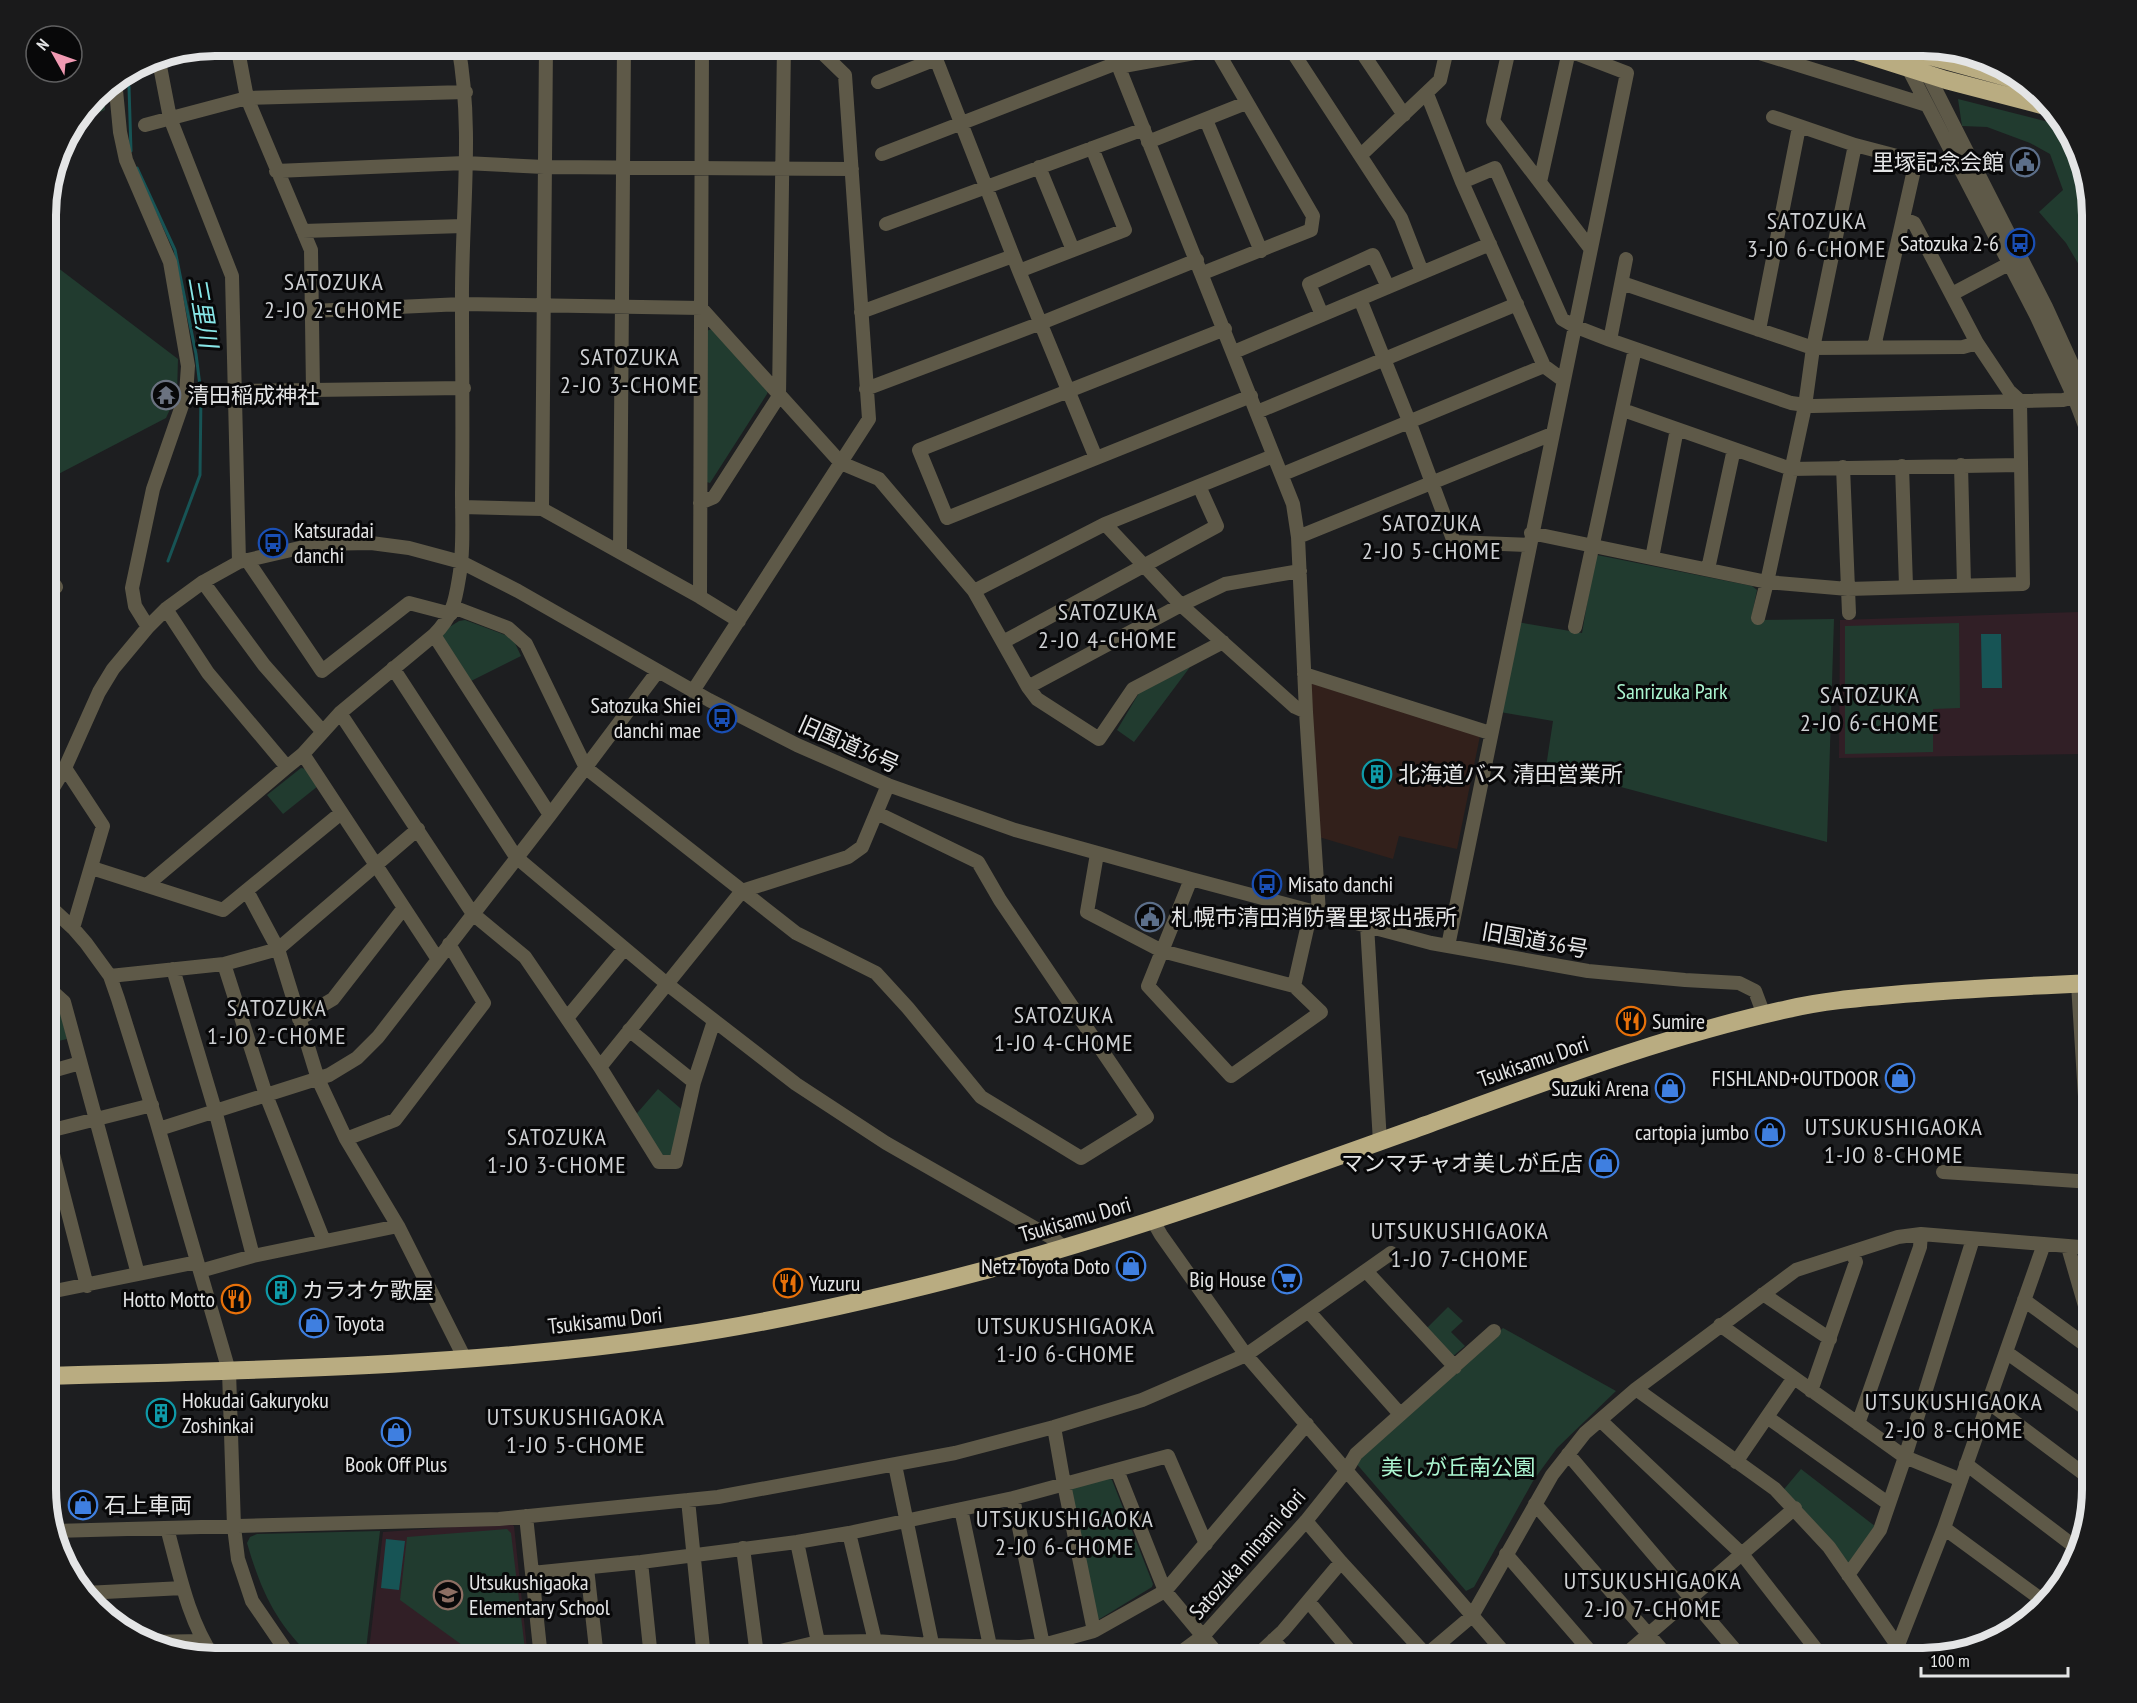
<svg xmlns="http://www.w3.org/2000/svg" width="2137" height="1703" font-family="'PT Sans Narrow','Noto Sans JP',sans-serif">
<rect width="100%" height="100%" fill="#1d1e20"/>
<path fill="#32201b" d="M1310,683l170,53 -23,113 -58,-13 -6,23 -74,-22z"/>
<path fill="#311f26" d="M2079,612l3,142 -243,4 1,-138z
M510,1523l4,3 14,132h-160l15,-126z"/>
<path fill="#213b2f" d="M105,86v24l-28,11 26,-34z
M1958,99l106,27 11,14 17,75v72l-26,-44 -27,-31 24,-22 -13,-36 -20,-11 -43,-16 -25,-1z
M45,258l133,101 -1,35 -11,24 -121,63z
M712,329l56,61 -1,4 -57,89 -7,-2 3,-150z
M1597,555l155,31 5,4 -6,30 83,-1 -7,223 -281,-75 7,-46 -53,-9 17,-90 65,11 13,-76z
M465,620l43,16 6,5 7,15 -52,26 -29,-49 19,-12z
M1959,623l1,85 -27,1v43l-88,2v-128z
M1190,667l-56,75 -17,-12 22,-37z
M301,768l6,1 11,17 -35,28 -16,-19z
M45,995l14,12 8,32 -22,5z
M658,1089l29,25 -11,48h-17l-27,-43z
M2082,1254h10l-1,49 -13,-43z
M1448,1307l15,14 -12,11 14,14 -13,11 -28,-26z
M1503,1328l113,63 -59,57 -24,33 -59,106 -8,4 -111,-129z
M1801,1469l79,61 -32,45 -68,-81z
M1108,1477l4,3 41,104 -1,3 -54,33 -27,-132z
M507,1529l4,4 15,125h-46l-80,-58 7,-63z
M380,1531l-15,127h-52c-37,-34 -52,-67 -66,-115l3,-6 7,-3z"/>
<path fill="#175455" d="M1981,634h20l1,54h-20z
M386,1539l19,2 -6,49 -18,-2z"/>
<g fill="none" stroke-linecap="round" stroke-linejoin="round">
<path stroke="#175455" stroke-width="3" d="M125,73l4,14 2,64
M137,168l38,82 21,104 5,40 -1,81 -32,86"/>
<path stroke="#5e5948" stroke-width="14" d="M237,45l10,53 64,152 2,140
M1110,45l183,459 5,33 8,175 13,201
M1288,45l113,173 21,54
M1357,45l47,70
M1510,45l-17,76 97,127
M1734,45l193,60
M158,56l12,62 62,158 7,286
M1906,64l130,251 38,82 18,47
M1118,67l98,-18 97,167 -2,14 -108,43
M1926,71l120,236 46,101
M115,80l5,52 6,28 44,102 18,104 -2,28 -33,95 -21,99 3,18 13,21
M878,82l58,-23 83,212 77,187
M1427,94l35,88 82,184 19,14
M1773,117l82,28 61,16 24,5 24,-6
M1206,120l55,131
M145,125l102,-27 219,-6
M1148,142l98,-39
M882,154l235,-91
M1361,155l79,-75 8,-35
M1039,167l34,83
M276,171l189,-8 79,4 308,2
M1462,182l33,-14 67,151 12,7 36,14 181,63 22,3 250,-6 23,-6
M1540,182l29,-131
M886,224l258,-95
M303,231l160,-5
M1019,271l106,-41 -33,-82
M1622,283l191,65 150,-1 14,-4
M1952,294l64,-34
M1360,299l49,122 45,121 75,3
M312,311l150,-7 239,4 140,155 38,16 95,112 54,96 9,12 62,40 34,-50 90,-47
M861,312l152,-56
M1322,315l-13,-31 64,-29 15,32
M1225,329l-306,121 28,68 304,-122
M1759,330l40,-203
M1610,340l16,-81
M1874,347l42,-186
M1234,352l256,-108
M866,389l175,-66 156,-63
M235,391l229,-3
M1623,410l168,59 229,-4
M1257,412l260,-108
M1273,456l-168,68 76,81 114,102 11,5
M1961,465l3,120
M1902,466l4,120
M1843,467l6,146
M1283,474l261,-108
M700,503l14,-6 65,-101 5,-351
M462,507l80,2 158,88 39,24
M542,509l4,-464
M1531,533l236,49 81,7 175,-5 -3,-183 -11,-10 -32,-48 -63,-120 -10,-4
M1298,537l254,-103
M2091,542c-2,-18 -8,-58 1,-73
M620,552l4,-507
M1652,558l25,-129
M247,560l75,111 87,-68 42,11
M1708,569l26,-120
M203,582l61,83 59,67
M974,591l131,-67
M45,594l11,-7 -11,-16
M700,597l2,-552
M453,607l55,21 18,16 60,124 210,165 80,40 32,35 73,89 100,61 66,-41 -147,-217 -22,-38 -101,-49
M166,609l42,64 79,94
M1758,618l9,-36 38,-176 8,-58 42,-203
M1575,627l60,-278
M434,635l116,180
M2092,635l-2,-90 2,-5
M1003,642l214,-116 -18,-40
M393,668l123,189 151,127 129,100 90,59 168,96 10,9
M1304,674l186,59
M1028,687l153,-82 44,-21 75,-13
M693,691l176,-272 -24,-344 -31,-30
M340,713l133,201 52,43 75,110 59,95h17l18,-80 20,-61
M303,754l134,204
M65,768l38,58 -30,102
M45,801l20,-33 34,-76 14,-23 35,-42 18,-18 37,-27 36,-20 78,-18 54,-1 38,5 52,14 57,29 191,109 88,45 91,40 127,45 176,49 240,64 157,28 97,9 54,3 16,8 9,24
M1097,854l-10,58 75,39 132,35 27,26 -90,64 -83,-90 43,-107
M92,868l131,42 118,-97
M147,885l140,-118 16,-13 37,-41 94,-78c18,-18 21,-32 25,-57 5,-27 3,-58 3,-86 1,-63 0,-125 0,-187 -1,-87 12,-175 -4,-260
M247,891l31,58 40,130 28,60 52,87 67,133
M45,902l28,26 13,15 24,33 8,23 38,121 73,251 5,156 4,32 14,42 39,57
M1367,925l13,217
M1448,946l179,-873 -73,-28
M224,964l42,131 58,146
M173,969l42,141 38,146
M110,976l114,-12 54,-15 140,-120
M2078,984l14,225
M45,985l19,17 74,272
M1294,986l17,-75
M567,1018l57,-69
M299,1019l34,-20 70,-90
M629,1030l65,52
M600,1067l142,-176 106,-34 14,-10 26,-62
M45,1073l35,-10
M159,1129l170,-54 28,-17 21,-21 172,-222 108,-144
M47,1131l40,155
M45,1132l107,-27
M346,1139l49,-19 89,-117 -35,-59
M1943,1172l149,10
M1153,1221l8,14 85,120 263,303
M2044,1244l-100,284 102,75
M2068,1247l24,83
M200,1271l53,-15 145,-30
M1366,1271l89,96
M45,1293l152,-31
M1763,1294l67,45
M2024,1300l60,44 8,-1
M1309,1312l91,102
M1720,1325l185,132 56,23
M2006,1352l86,61
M1636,1389l160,-119 102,-33 23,-3 171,14
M1811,1391l45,-129 -4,-10
M1988,1402l104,78
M1767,1417l122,87
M1600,1420l142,134 81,104
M1858,1424l62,-177 1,-13
M1054,1427l10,57 30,147
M1568,1454l174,204
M1736,1462l57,-83
M1966,1464l113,86
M895,1465l40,193
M1117,1470l48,121 56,67
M1013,1498l30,147
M688,1500l16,158
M1535,1504l134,154
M961,1509l29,137
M526,1516l15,142
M1306,1521l35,41 88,96
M167,1528c12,44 21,92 47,130
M54,1531l445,-12 219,-22 237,-44 99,-26 88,-27 104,-45 145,-102
M849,1533l26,108
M797,1542l21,100
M743,1548l14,107
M1506,1554l90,104
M641,1562l10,96
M587,1568l10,90
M532,1573l109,-11 156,-20 52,-9 164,-35 155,-42 38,88
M1848,1575l32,-45 25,-73 68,-218
M85,1593l98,-5
M1308,1601l48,57
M1273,1640l16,18
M145,1642l58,-1
M1898,1645l46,-117
M1426,1655l46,-39 80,-141 33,-42 51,-44 139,100 54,58 77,111
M752,1658l66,-16 57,-1 57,4 88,2 23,-2 51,-14 71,-40 142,-167
M1173,1658l30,-22 103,-115 40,-50 10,-17 138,-123
M1254,1658l29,-27 58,-69
M1621,1658l174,-150"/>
<path stroke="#b9ac81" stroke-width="18" d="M1836,45l110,35 103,27
M1890,45l138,38
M45,1376c211,-6 423,-9 632,-40 104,-15 207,-39 309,-66 149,-40 295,-93 440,-145 119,-43 238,-89 362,-116 34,-8 69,-11 104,-14 66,-6 133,-9 200,-12"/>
</g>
<defs>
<g id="civic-ring" transform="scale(1.5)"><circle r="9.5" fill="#080809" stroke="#5c6f8a" stroke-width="1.5"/><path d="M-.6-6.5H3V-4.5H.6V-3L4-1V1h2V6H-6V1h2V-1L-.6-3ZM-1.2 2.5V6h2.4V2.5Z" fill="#5c6f8a"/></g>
<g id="bus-ring" transform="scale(1.5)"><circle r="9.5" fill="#080809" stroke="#1a4fb4" stroke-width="1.5"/><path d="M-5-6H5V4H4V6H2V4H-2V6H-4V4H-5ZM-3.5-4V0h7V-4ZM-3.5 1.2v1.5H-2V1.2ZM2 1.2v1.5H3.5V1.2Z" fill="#1a4fb4"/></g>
<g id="temple-ring" transform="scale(1.5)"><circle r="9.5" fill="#080809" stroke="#6b7280" stroke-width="1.5"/><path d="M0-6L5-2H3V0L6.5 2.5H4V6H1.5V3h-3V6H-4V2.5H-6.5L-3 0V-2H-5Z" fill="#6b7280"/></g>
<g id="building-ring" transform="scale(1.5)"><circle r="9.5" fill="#080809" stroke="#0f9aa8" stroke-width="1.5"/><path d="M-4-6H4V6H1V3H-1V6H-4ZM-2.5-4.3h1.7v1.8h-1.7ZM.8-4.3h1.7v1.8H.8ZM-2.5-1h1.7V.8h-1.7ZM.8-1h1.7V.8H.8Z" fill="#0f9aa8"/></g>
<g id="restaurant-ring" transform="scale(1.5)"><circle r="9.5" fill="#080809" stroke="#e8710a" stroke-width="1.5"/><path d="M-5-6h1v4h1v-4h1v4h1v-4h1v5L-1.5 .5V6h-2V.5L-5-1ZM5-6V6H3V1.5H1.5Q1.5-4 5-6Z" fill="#e8710a"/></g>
<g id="shop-ring" transform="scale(1.5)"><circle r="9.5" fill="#080809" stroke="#3f7fe0" stroke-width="1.5"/><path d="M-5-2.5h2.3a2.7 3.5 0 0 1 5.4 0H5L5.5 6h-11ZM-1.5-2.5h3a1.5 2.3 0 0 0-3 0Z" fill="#3f7fe0"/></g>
<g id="supermarket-ring" transform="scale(1.5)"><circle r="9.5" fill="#080809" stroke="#3f7fe0" stroke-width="1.5"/><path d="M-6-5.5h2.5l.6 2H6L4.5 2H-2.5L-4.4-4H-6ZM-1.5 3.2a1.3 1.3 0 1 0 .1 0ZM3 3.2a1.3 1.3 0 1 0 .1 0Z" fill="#3f7fe0"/></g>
<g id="school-ring" transform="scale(1.5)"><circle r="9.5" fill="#080809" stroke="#8d6e63" stroke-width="1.5"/><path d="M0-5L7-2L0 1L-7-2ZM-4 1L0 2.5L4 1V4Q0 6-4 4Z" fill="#8d6e63"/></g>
</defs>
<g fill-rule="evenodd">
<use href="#civic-ring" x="2025" y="162"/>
<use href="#bus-ring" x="2020" y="243"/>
<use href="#temple-ring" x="166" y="395"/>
<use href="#bus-ring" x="273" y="543"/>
<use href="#bus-ring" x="722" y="718"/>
<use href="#building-ring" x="1377" y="774"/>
<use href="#bus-ring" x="1267" y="884"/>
<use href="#civic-ring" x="1150" y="917"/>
<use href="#restaurant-ring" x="1631" y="1021"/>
<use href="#shop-ring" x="1900" y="1078"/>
<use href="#shop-ring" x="1670" y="1088"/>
<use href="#shop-ring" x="1770" y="1132"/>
<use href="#shop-ring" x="1604" y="1163"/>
<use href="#shop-ring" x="1131" y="1266"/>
<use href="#supermarket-ring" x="1287" y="1279"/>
<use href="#restaurant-ring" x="788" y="1283"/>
<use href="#building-ring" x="281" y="1290"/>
<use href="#restaurant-ring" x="236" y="1299"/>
<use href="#shop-ring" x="314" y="1323"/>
<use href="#building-ring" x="161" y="1413"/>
<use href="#shop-ring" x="396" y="1432"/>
<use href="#shop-ring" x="83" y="1505"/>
<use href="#school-ring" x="448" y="1595"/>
</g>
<g text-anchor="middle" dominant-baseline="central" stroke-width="6" stroke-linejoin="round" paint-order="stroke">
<g font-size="22" fill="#e4e5e6" stroke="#080809" text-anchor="start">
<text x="2004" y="162" text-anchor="end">里塚記念会館</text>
<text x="1999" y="243" text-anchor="end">Satozuka 2-6</text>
<text x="187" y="395">清田稲成神社</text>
<text x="294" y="530">Katsuradai<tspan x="294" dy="25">danchi</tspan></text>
<text x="701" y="705" text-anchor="end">Satozuka Shiei<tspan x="701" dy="25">danchi mae</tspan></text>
<text x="1398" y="774">北海道バス 清田営業所</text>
<text x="1288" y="884">Misato danchi</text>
<text x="1171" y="917">札幌市清田消防署里塚出張所</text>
<text x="1652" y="1021">Sumire</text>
<text x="1879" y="1078" text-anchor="end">FISHLAND+OUTDOOR</text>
<text x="1649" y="1088" text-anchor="end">Suzuki Arena</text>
<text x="1749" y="1132" text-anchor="end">cartopia jumbo</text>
<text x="1583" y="1163" text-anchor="end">マンマチャオ美しが丘店</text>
<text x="1110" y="1266" text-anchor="end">Netz Toyota Doto</text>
<text x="1266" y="1279" text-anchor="end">Big House</text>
<text x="809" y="1283">Yuzuru</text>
<text x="302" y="1290">カラオケ歌屋</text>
<text x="215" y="1299" text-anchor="end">Hotto Motto</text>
<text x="335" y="1323">Toyota</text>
<text x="182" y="1400">Hokudai Gakuryoku<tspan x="182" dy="25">Zoshinkai</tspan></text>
<text x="396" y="1464" text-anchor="middle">Book Off Plus</text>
<text x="104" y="1505">石上車両</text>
<text x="469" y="1582">Utsukushigaoka<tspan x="469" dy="25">Elementary School</tspan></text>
</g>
<g font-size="22" fill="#abf5d0" stroke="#080809">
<text x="1672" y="691">Sanrizuka Park</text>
<text x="1458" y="1467">美しが丘南公園</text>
</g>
<g font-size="22" fill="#e4e5e6" stroke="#080809">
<text transform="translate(849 744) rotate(24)">旧国道36号</text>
<text transform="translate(1535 940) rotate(10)">旧国道36号</text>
<text transform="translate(1533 1061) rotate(-19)">Tsukisamu Dori</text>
<text transform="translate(1075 1219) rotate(-16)">Tsukisamu Dori</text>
<text transform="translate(605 1320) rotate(-6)">Tsukisamu Dori</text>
<text transform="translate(1247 1554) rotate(-49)">Satozuka minami dori</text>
</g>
<g font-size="24" letter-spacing="1.5" fill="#ced0d3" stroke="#080809">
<text x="1817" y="220">SATOZUKA<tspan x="1817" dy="28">3-JO 6-CHOME</tspan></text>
<text x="334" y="281">SATOZUKA<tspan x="334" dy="28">2-JO 2-CHOME</tspan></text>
<text x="630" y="356">SATOZUKA<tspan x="630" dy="28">2-JO 3-CHOME</tspan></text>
<text x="1432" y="522">SATOZUKA<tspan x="1432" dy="28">2-JO 5-CHOME</tspan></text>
<text x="1108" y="611">SATOZUKA<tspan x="1108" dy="28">2-JO 4-CHOME</tspan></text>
<text x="1870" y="694">SATOZUKA<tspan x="1870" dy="28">2-JO 6-CHOME</tspan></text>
<text x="277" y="1007">SATOZUKA<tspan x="277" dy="28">1-JO 2-CHOME</tspan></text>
<text x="1064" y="1014">SATOZUKA<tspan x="1064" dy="28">1-JO 4-CHOME</tspan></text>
<text x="1894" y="1126">UTSUKUSHIGAOKA<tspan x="1894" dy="28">1-JO 8-CHOME</tspan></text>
<text x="557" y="1136">SATOZUKA<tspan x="557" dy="28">1-JO 3-CHOME</tspan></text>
<text x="1460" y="1230">UTSUKUSHIGAOKA<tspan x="1460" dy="28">1-JO 7-CHOME</tspan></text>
<text x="1066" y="1325">UTSUKUSHIGAOKA<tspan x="1066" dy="28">1-JO 6-CHOME</tspan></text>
<text x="1954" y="1401">UTSUKUSHIGAOKA<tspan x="1954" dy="28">2-JO 8-CHOME</tspan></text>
<text x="576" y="1416">UTSUKUSHIGAOKA<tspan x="576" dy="28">1-JO 5-CHOME</tspan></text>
<text x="1065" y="1518">UTSUKUSHIGAOKA<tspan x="1065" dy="28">2-JO 6-CHOME</tspan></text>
<text x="1653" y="1580">UTSUKUSHIGAOKA<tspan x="1653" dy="28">2-JO 7-CHOME</tspan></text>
</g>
<g font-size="24" font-style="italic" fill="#88e7e8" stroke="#080809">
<text transform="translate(203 312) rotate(80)">三里川</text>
</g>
</g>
<path d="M0 0H2137V1703H0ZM215 56H1923A159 159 0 0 1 2082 215V1489A159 159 0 0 1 1923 1648H215A159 159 0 0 1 56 1489V215A159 159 0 0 1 215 56Z" fill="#1a1a1b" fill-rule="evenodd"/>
<path fill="none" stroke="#e4e5e6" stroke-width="8" d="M215 56H1923A159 159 0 0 1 2082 215V1489A159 159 0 0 1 1923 1648H215A159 159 0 0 1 56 1489V215A159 159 0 0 1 215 56Z"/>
<g transform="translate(54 54) rotate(310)"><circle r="28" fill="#080809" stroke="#606061" stroke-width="1.5"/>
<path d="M0-4.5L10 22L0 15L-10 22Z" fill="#f19ab3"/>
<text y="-9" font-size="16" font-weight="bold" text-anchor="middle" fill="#e4e5e6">N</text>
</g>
<path d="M1921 1667v9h147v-9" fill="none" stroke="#e4e5e6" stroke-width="3"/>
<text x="1930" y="1667" font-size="18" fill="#e4e5e6" stroke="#080809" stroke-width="4.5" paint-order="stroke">100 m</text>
</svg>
